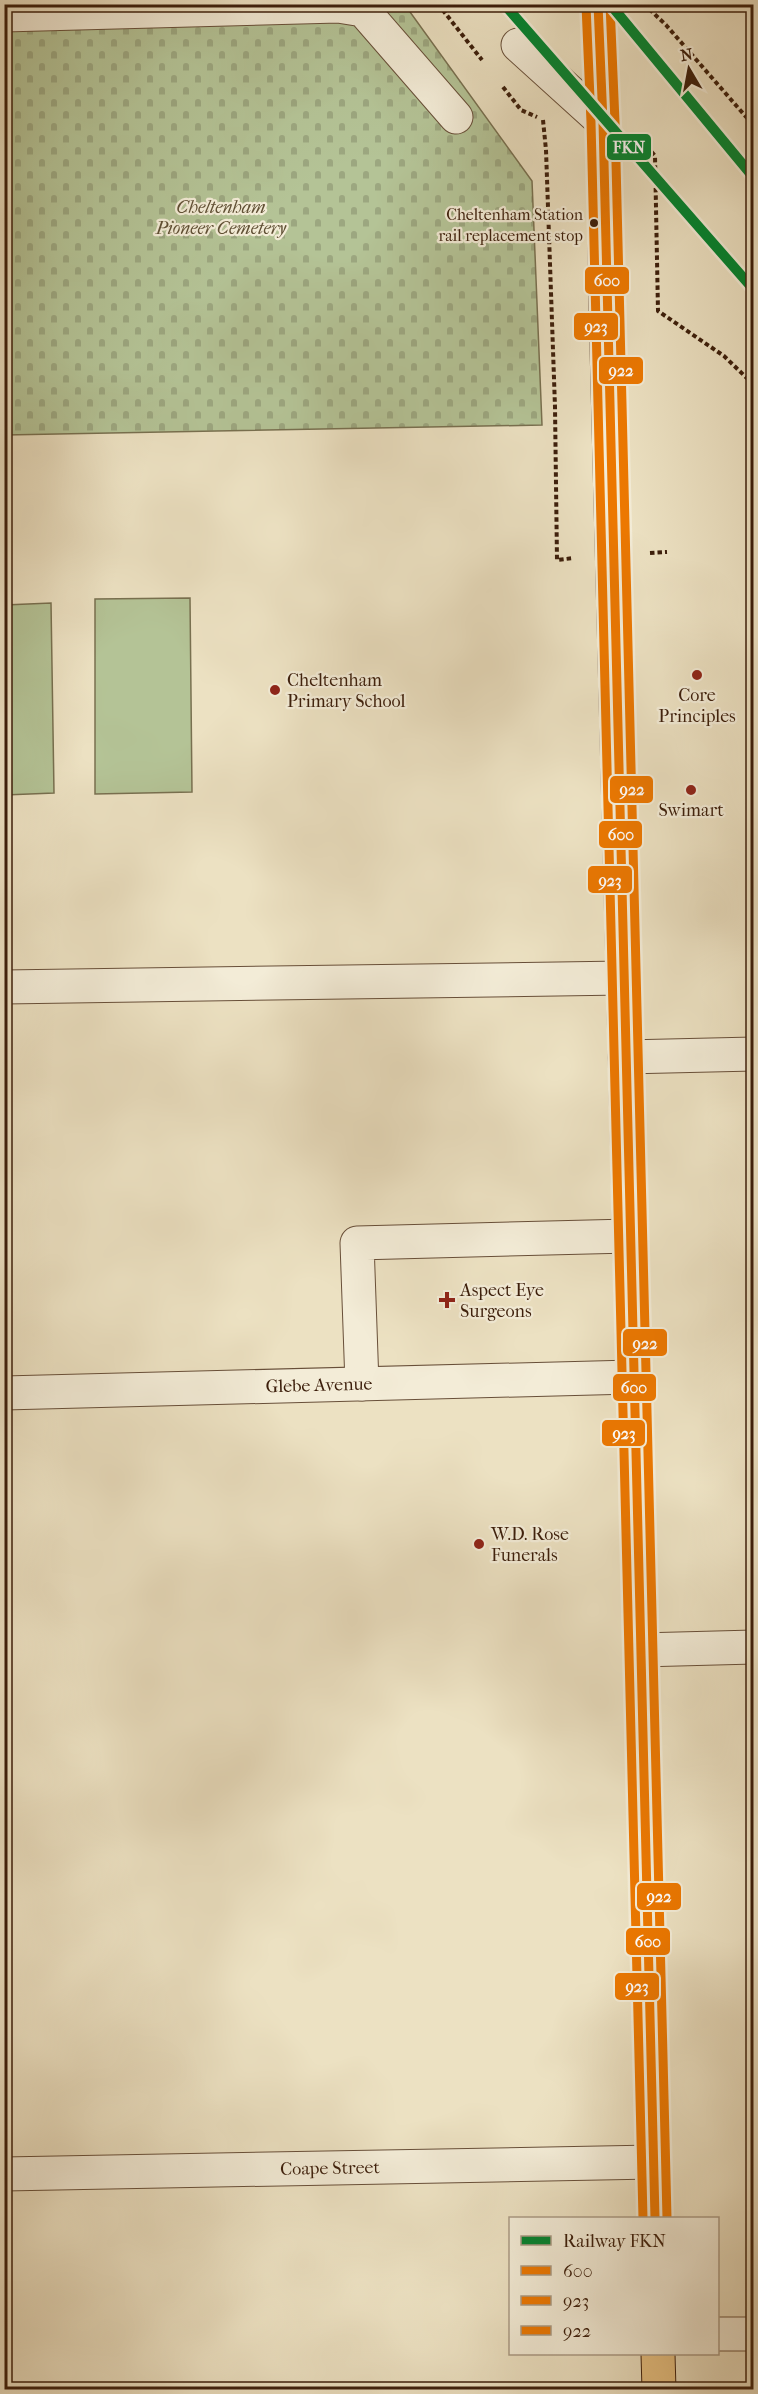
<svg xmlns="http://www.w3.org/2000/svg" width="758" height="2394" font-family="'IM FELL French Canon',serif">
<defs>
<pattern id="cemetery-stones" width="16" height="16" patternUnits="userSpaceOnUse" patternTransform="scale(1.5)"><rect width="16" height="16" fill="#b4c396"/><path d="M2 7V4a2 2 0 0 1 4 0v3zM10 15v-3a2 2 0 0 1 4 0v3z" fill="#9ca780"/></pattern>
</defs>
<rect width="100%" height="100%" fill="#ece1c2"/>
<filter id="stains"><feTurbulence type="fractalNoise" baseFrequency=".00333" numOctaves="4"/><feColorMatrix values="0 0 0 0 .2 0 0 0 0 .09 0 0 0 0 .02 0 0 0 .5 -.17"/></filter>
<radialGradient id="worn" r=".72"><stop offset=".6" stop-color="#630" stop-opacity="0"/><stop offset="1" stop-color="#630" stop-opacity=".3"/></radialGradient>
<path fill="url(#cemetery-stones)" stroke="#787050" stroke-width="1.5" d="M4,5h401l127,176 10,244 -537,10z"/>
<path fill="#b4c396" stroke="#787050" stroke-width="1.5" d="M190,598l2,194 -97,2v-195z
M51,603l3,190 -49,2v-190z"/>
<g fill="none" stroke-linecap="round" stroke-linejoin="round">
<g stroke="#684f39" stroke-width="35">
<g id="minor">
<path d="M4,15l334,-9 25,4 93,107"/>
<path d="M518,45l85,77"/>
<path d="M4,987l619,-9"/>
<path d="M625,1057l129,-3"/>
<path d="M362,1384l-5,-141 272,-7"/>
<path id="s1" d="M4,1393l628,-16"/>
<path d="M640,1650l114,-3"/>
<path id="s2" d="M4,2174l649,-12"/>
<path d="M718,2334h36"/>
</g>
</g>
<g stroke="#3c1e0b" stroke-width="35">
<path id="major" d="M598,4l5,118 3,186 49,1910
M658,2354l1,36"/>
</g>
<path stroke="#3c1e0b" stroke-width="4" stroke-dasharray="4.5 3" stroke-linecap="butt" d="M438,4l44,56
M644,4l22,21 88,101
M503,87l18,23 16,7
M543,120l3,30 9,257 2,153 17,-2
M642,140l13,16 3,155 66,45 30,29
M650,553l17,-1"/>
<use href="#minor" stroke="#f3ecd7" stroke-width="33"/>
<use href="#major" stroke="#e6c081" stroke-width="33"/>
<g stroke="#f3ecd7" stroke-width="14">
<path id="bus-1" d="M598,4l5,118 52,2096"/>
</g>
<g stroke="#f3ecd7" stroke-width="14">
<path id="bus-2" d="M586,5l5,117 52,2096"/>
</g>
<g stroke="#f3ecd7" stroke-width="14">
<path id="bus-3" d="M610,4l5,118 52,2096"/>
</g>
<use href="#bus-1" stroke="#ec7801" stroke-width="9"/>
<use href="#bus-2" stroke="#ec7801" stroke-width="9"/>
<use href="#bus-3" stroke="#ec7801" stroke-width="9"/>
<g stroke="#f3ecd7" stroke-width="15">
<path id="rail-1" d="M504,4l250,286
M610,4l144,174"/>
</g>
<use href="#rail-1" stroke="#028430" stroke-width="10"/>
</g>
<circle fill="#3c1e0b" stroke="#f3ecd7" stroke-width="2" cx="594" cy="223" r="5"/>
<g fill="#8f2418" stroke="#f3ecd7" stroke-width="2">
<circle cx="697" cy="675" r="6"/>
<circle cx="275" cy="690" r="6"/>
<circle cx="691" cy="790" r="6"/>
<path d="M444 1291h6v6h6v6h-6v6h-6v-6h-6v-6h6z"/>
<circle cx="479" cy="1544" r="6"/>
</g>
<g text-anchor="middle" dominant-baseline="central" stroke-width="4.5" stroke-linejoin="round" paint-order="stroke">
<g font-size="16" fill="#3c1e0b" stroke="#f3ecd7" text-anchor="end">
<text x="583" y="214">Cheltenham Station<tspan x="583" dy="21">rail replacement stop</tspan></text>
</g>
<g font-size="18" font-style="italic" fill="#605035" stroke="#f3ecd7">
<text x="221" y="207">Cheltenham<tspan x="221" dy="21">Pioneer Cemetery</tspan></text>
</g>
<g font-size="18" fill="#3c1e0b" stroke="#f3ecd7" text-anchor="start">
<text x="287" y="680">Cheltenham<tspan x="287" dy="21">Primary School</tspan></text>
<text x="697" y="695" text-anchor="middle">Core<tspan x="697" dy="21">Principles</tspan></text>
<text x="691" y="810" text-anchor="middle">Swimart</text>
<text x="460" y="1290">Aspect Eye<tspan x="460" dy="21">Surgeons</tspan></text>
<text x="491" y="1534">W.D. Rose<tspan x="491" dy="21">Funerals</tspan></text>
</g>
<g font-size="18" fill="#3c1e0b" stroke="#f3ecd7">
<text stroke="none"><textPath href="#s1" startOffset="315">Glebe Avenue</textPath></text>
<text stroke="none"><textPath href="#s2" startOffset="326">Coape Street</textPath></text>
</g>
</g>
<g stroke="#f3ecd7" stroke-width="2">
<rect x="606" y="133" width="46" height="28" rx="6" fill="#028430"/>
<rect x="584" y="266" width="46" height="29" rx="6" fill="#ec7801"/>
<rect x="573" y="312" width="46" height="29" rx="6" fill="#ec7801"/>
<rect x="598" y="356" width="46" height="29" rx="6" fill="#ec7801"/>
<rect x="609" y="775" width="45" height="29" rx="6" fill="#ec7801"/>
<rect x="598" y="820" width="45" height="29" rx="6" fill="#ec7801"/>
<rect x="587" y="865" width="46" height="29" rx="6" fill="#ec7801"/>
<rect x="622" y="1328" width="46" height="29" rx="6" fill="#ec7801"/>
<rect x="612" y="1373" width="45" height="29" rx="6" fill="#ec7801"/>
<rect x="601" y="1419" width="45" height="28" rx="6" fill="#ec7801"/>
<rect x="636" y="1882" width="46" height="29" rx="6" fill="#ec7801"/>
<rect x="625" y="1927" width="46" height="29" rx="6" fill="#ec7801"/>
<rect x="614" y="1972" width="46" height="29" rx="6" fill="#ec7801"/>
</g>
<g font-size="16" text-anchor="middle" font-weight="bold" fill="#fff">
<text x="629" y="153">FKN</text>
<text x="607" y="286">600</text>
<text x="596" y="332">923</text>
<text x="621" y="376">922</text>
<text x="632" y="795">922</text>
<text x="621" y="840">600</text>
<text x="610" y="886">923</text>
<text x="645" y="1349">922</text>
<text x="634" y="1393">600</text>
<text x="624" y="1439">923</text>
<text x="659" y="1902">922</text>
<text x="648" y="1947">600</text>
<text x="637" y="1992">923</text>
</g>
<rect width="758" height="2394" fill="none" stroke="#ece1c2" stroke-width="24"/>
<rect x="6" y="6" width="746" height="2382" fill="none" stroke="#3c1e0b" stroke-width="3"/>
<rect x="12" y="12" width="734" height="2370" fill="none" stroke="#3c1e0b" stroke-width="1.5"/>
<rect x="509" y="2217" width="210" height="138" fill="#f3ecd7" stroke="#aa9a85" stroke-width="1.5"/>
<rect x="521" y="2236" width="30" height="9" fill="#028430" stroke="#aa9a85" stroke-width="1.5"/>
<text x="563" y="2247" font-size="18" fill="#3c1e0b">Railway FKN</text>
<rect x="521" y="2266" width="30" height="9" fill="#ec7801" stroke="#aa9a85" stroke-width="1.5"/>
<text x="563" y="2277" font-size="18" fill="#3c1e0b">600</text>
<rect x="521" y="2296" width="30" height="9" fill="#ec7801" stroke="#aa9a85" stroke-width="1.5"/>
<text x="563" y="2307" font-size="18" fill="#3c1e0b">923</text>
<rect x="521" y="2326" width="30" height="9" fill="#ec7801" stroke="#aa9a85" stroke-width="1.5"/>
<text x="563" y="2337" font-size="18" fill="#3c1e0b">922</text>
<g transform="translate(689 69) rotate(350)" stroke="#f3ecd7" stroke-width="4.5" paint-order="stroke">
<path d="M0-4.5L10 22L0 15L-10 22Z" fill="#3c1e0b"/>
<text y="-9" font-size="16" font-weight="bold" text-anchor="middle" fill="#3c1e0b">N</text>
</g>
<rect width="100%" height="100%" filter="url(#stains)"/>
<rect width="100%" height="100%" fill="url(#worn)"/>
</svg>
